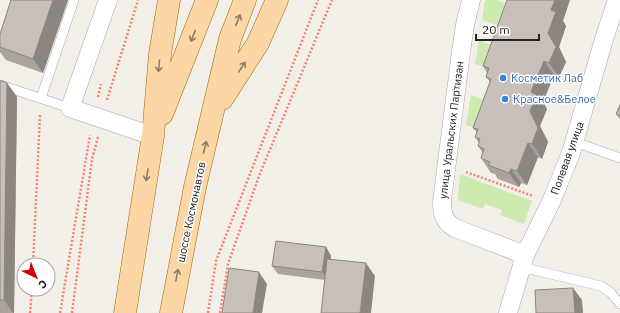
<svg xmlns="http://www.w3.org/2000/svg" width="620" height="313" font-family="'IBM Plex Sans',sans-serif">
<rect width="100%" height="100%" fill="#f2efe9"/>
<path fill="#cdebb0" d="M485,0h12l10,4v25l-25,-9z
M479,40l18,8 -5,21 -17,-5z
M471,95l20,7 -6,29 -19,-6z
M460,174l72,27 -8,23 -24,-9 2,-5 -17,-6 -2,5 -25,-9z"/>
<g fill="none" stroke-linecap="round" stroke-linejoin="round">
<g stroke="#a9a9a9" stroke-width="10">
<path id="lane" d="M0,85l70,23
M41,98l33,-98
M575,142l45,16
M521,267l80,19 10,7 9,11"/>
</g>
<g stroke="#a9a9a9" stroke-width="19">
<path id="street" d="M108,0l-38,108 83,28
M471,0l-6,25 -4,27 -19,149c0,12 1,20 13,27l70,27
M508,313l17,-58 26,-53 20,-49 33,-114 13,-39"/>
</g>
<g stroke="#a06b00" stroke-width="23">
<path id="primary" d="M222,99l36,-56 19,-43
M162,114l45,-114
M125,313l28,-177 7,-82 9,-54
M171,313l24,-126 35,-148 15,-39"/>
</g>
<path stroke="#fa8072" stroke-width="2.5" stroke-dasharray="2 2" stroke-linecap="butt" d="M98,97l3,-13
M107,100l31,-100
M466,172l67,24
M33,265l7,-151
M30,313l2,-24
M60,313l30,-178
M72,313l20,-154 6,-22
M208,313l8,-52 102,-261
M220,313l8,-49 31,-88 73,-176"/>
<use href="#lane" stroke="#fff" stroke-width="9"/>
<use href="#street" stroke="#fff" stroke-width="18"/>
<use href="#primary" stroke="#fcd6a4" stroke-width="22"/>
</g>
<path fill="#aba49e" d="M11,0h57l-25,73 -37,-13 -6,-8v-18z
M563,21l3,5 -7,21 7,15 -7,15 -5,-2 -11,27 4,7 -7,17 8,16 -6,17 -4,-2 -11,28 -6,-2 -2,4 -21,-8 -3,-5 -4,-1 -10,-15 2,-5 -5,-7 1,-3 -4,-6 2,-4 -4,-5 17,-46 -4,-5 1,-4 -4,-7z
M0,81l7,2 10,14 -3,216h-14z
M620,105v14l-4,-5z
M326,247l5,9v4l44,16 -50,4 -47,-6 -6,-8z"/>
<path fill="#8b8681" d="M53,0h15l-25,73 -10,-14z
M555,0h15l-7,21 3,5 -7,21 7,15 -7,15 -10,-14 -1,-30 3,-23z
M544,61l10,14 -11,27 4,7 -7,17 8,16 -6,17 -10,-15 -2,-33 1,-19z
M7,83l10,14 -3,216h-1l-9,-13z
M528,143l10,14 -11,28 -10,-14z
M511,169l10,14 -2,4 -10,-14z
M326,247l5,9 -3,25 -6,-9z
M366,263l9,13 -4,37h-11z
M259,272l8,12 -5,29h-9z
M573,288l9,12 1,13h-8z"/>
<path fill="#c7bfb8" stroke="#8b8681" d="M11,0h42l-20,59 -33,-12v-13z
M507,0h48l-4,10 5,2 -8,21 8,14 -7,16 -5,-2 -13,31 6,3 -7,16 8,17 -6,16 -4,-1 -11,28 -6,-2 -2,4 -21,-8 2,-3 -9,-4 3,-9 -6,-3 2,-7 -5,-2 3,-8 -5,-1 18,-49 -5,-2 3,-9 -6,-2z
M0,81h3l4,2 -3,217h-4z
M620,105v11l-4,-2z
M276,241l50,6 -4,25 -50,-6z
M327,259l39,4 -6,50h-39z
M229,268l30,4 -6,41h-31z
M573,288l2,25h-39l-1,-23z"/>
<defs><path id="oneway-shaft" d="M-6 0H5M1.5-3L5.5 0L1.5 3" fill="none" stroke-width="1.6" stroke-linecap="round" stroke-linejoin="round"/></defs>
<g stroke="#8f7c63">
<use href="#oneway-shaft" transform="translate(238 20) rotate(-69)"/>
<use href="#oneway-shaft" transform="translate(193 36) rotate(112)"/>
<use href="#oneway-shaft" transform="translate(159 66) rotate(95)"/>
<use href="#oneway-shaft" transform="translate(242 67) rotate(-57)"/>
<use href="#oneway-shaft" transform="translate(205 147) rotate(-76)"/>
<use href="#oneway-shaft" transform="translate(147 175) rotate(99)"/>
<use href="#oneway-shaft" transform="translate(177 275) rotate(-79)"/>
</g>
<g fill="#3f7fe0" stroke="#fff" stroke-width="1.5">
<circle cx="503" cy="78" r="4"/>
<circle cx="505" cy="99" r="4"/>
</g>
<g text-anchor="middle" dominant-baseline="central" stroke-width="3" stroke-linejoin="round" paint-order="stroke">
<g font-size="11" fill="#366cbe" stroke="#fff" text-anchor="start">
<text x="511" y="78">Косметик Лаб</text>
<text x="513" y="99">Красное&amp;Белое</text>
</g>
<g font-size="11" fill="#222" stroke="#fff">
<text transform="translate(451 130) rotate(-83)">улица Уральских Партизан</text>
<text transform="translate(567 158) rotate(-70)">Полевая улица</text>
<text transform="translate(191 212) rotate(-78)">шоссе Космонавтов</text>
</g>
</g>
<g transform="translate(36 277) rotate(137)"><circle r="19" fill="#ffffff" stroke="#a7a7a7"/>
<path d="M0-3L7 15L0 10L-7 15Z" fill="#d40000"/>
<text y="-6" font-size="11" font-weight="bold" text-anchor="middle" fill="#222222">С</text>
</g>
<path d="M476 34v6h63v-6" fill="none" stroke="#222222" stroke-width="2"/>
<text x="482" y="34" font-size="12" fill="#222222" stroke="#ffffff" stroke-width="3" paint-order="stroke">20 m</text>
</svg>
